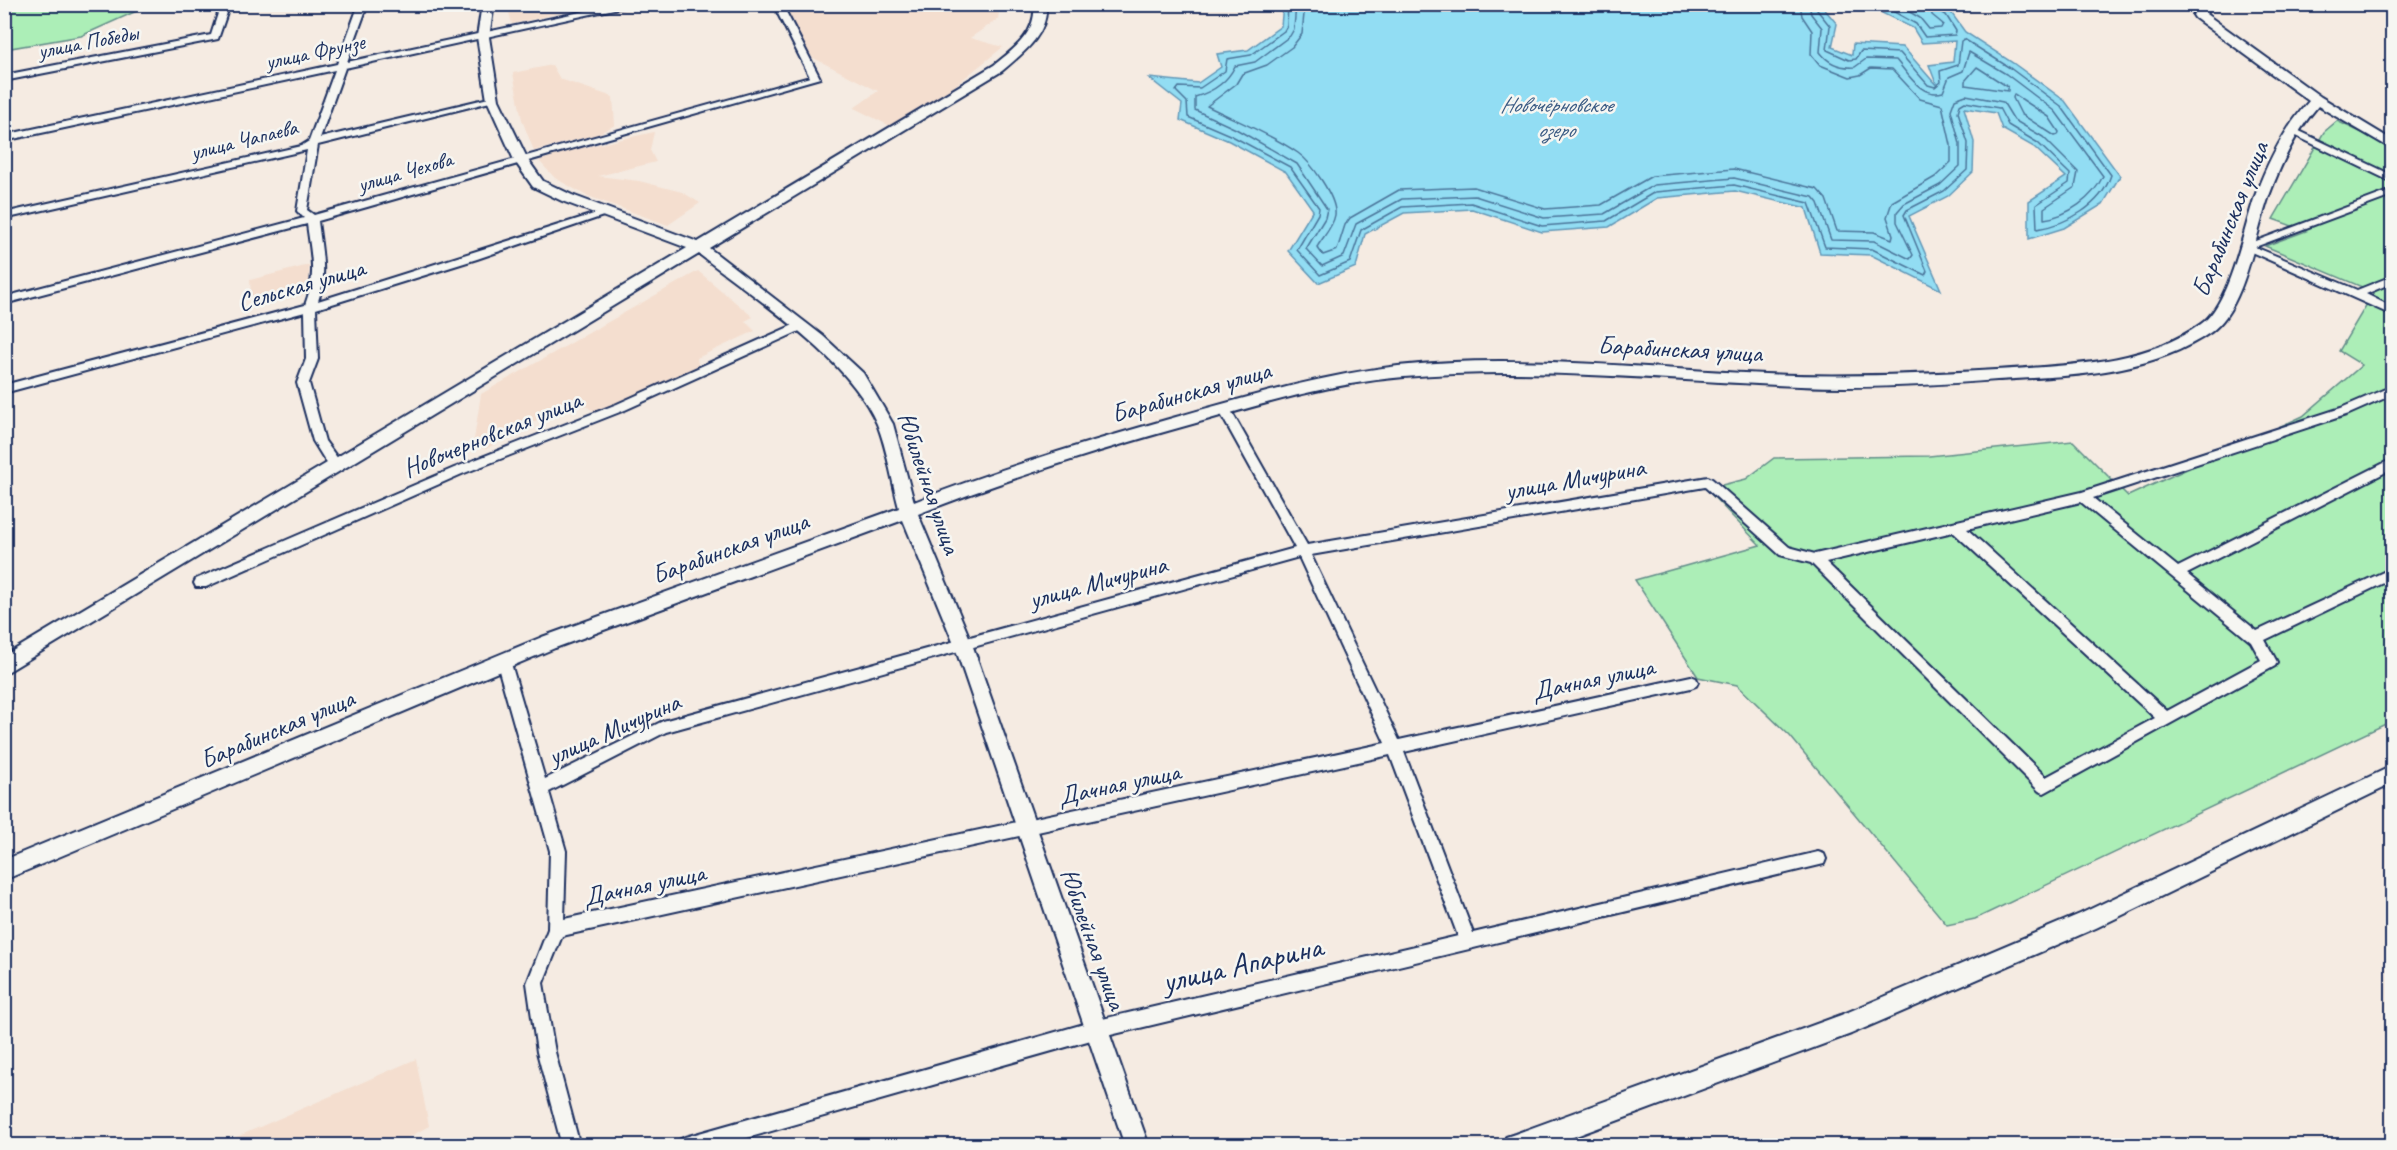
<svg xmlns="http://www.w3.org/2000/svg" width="2397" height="1150" font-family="Caveat,sans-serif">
<rect width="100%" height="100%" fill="#f5ebe2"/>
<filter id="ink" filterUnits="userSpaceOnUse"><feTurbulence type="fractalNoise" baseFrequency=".0167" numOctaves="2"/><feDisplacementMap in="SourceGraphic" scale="12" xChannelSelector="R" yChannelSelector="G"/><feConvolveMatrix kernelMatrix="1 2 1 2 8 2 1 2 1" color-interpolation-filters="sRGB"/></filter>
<g filter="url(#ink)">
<path fill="#f4decf" d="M507,4h88v1l-83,19z
M780,5h220l-2,14 -28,19 33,9 -57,46 -56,33 -36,-18 24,-17 -76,-39z
M552,65l8,14 53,18 2,28 -17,9 -64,17 -12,-31 -9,-47z
M654,132l-4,18 6,12 -58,14 41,5 43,11 18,11 -32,22 -83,-30 -30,-17 -16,-17 26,-9z
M309,265l1,28 -58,16 -2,-29z
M698,271l55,46 -8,4 10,10 -58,27 2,11 -102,44 -23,-14 -88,50 -13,-3 8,-52z
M416,1059l13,67 -34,19h-177z"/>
<path fill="#aceeb7" stroke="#648e8a" stroke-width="1.5" d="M5,4h145v1l-69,31 -76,13z
M2337,121l55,26v574l-417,198 -28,6 -157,-189 -53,-51 -39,-8 -63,-97 125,-35 -54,-56 40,-10 28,-21 155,-2 144,-15 55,55 175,-80 59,-51 -23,-14 35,-59 -109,-46 41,-15 -33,-12 51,-87z"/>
<path fill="#92ddf3" stroke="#6297b7" stroke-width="1.5" d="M1821,5l16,19 -5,23 20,8 1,-11 50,3 34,39 -8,-21 24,-3 2,-21 -33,2 -9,-15 -31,-15 -2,-8h59l11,6 15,21 48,31 52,38 55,75 -17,28 -39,24 -35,11v-38l37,-24 -32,-30 -32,-18 -6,-16 -32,-5 10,34 -1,30 -25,24 -39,20 32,74 -70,-35 -51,-2 -14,-45 -71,-17 -78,7 -48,29 -67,5 -70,-23 -68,4 -39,21 -9,33 -38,16 -30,-32 25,-41 -27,-38 -57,-31 -49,-21 2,-16 -33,-26 49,5 23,-16 -4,-13 31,-4 33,-24 2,-21z"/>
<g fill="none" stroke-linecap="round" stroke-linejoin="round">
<path stroke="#4b759a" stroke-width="1.5" d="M1288,4l-1,22 -3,5 -33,24 -24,4 -2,12 -25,17 -21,-1 -3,4 11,11 1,15 44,19 58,31 29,41 -1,6 -21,36 23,25 30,-13 11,-32 41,-23 69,-4 71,23 64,-5 49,-29 79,-7 75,18 16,44 47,2 53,26 2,-4 -23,-56 3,-5 37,-19 23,-21 1,-27 -10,-31 2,-7 5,-3 34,6 9,17 30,18 32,31 -1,9 -33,22 1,24c30,-5 64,-23 74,-54l-50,-69 -51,-38 -46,-29 -3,2 -3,24 -18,6 1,11 -6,5 -7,-2 -28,-32 -39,-2 -5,8 -7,1 -22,-10 3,-24 -13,-16 -1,-6
M1296,4l-2,25 -4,7 -35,26 -20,4c-8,17 -23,26 -40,31v13l41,19 61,35 30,45 -2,9 -19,31 16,17 22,-10 12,-32 46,-25 73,-3 69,22 60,-4 50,-29 80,-7 79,19 5,6 13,37 43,1 36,18 3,-4 -16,-33v-10l7,-8 36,-19 20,-19v-22l-9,-34 4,-11 11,-4 37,7 11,18 29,17 35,35 -3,15 -31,21v11c24,-3 49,-21 59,-43l-48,-65 -49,-37 -37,-22 -6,19 -14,6 -6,15c-22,6 -34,-17 -47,-32l-30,-1 -11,8c-14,1 -27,-4 -35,-15l2,-24 -11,-14 -2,-10
M1305,4l-3,30 -10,13 -25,18 -25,9 -6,10 -29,22c28,14 66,29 91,47 13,9 39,45 37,62 -2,12 -12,22 -18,32l6,8 14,-5 8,-25 5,-7 49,-28 75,-3 71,22 56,-4 51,-29 82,-7 83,20 9,10 11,32 37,1 18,7 1,-4 -6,-18 5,-15 43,-25 16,-15v-17l-9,-40 -22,-6 -28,-30 -21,-1 -11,7 -10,2 -30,-12 -9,-11 1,-23 -10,-15 -2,-12
M1887,4l2,5 27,15 9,13 30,-2 1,-4 -10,-16 -8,-5 -1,-6
M1896,4l24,14 9,11 12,-1 2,-4 -11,-9 -2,-11
M1977,67l31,20v4l-43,-6v-4z
M2014,94l35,23 10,15 -1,3 -3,1 -34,-22 -8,-16z"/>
<g stroke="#1b2f5e" stroke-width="4">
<path id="street" d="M221,4h9l-12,35 -214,42v-6l207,-40z
M359,4h9l-21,58 271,-58h19l-292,64 -25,70 173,-41 5,3 -180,45 -11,65 7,5 496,-138 -37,-73h9l38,74 -502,143c3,27 10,54 0,80l285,-90h8l1,2 -135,46 -161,50 2,50 -9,24 16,58 16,22 2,3 -2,3h-8l-7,-7 -13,-21 -16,-58 9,-24 -1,-47 -301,81v-8l301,-80c12,-31 6,-50 2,-81l-303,80v-7l300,-79 -7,-7 10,-61 -303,69v-6l297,-67 8,-5 26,-71 -331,71v-6l333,-71z
M2293,128l99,47v7l-102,-49v-4z
M2392,190v6l-137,51 102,43 35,-14v7l-26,11 26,13v8l-152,-68z
M800,322l4,1v6l-179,81 -163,64 -256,113h-10l-2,-4 2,-4 258,-111 163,-64z
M2392,386v9l-43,19 -256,84 85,69 214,-108v10l-205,105 70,57 135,-63v11l-127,61 12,22 -2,4 -231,127 -5,-2 -228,-228 -31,-8 -75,-68 -394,68 88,185 292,-64 5,2 2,4 -2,4 -5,2 -287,64 69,181 345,-81 6,2 2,5 -2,5 -726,174 -379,108h-43l3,-6 6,-3 413,-117 360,-84 -68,-181 -828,181 -19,47 12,69 25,94h-18l-25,-94 -10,-69 21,-54 2,-78 -54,-191 2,-4 5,-2 5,2 2,4 35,119 118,-58 632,-173 -77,-139 6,-4 6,4 77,136 401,-68 4,2 77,68 26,7 267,-62 259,-84zM2081,502l170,140 10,18 -94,51 -200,-182zM1953,532l202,186 -109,59 -220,-215zM1299,557l86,186 -821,176 2,-68 -17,-59 117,-60z"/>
</g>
<g stroke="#1b2f5e" stroke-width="4">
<path id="secondary" d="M482,4h12l-5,33 10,63 29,60 15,21 29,14 126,47 296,-177c20,-16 43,-32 40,-61h12c3,30 -23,49 -44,67l-293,177 114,88 40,37 30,51 21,78c86,-34 174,-60 262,-85 74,-21 146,-42 222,-51 115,-12 231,1 346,7 85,5 168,2 252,-3 69,-5 146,-4 205,-46 29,-20 42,-93 54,-128 13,-35 29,-67 54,-95l-114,-83 -2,-3 8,-11h12l-7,10 115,83 71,43v9l-74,-43c-23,27 -37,58 -49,90 -14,39 -24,112 -58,136 -62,43 -142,44 -214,48 -65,5 -131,9 -197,6 -132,-5 -264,-20 -396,-9 -71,6 -139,26 -208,46 -94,26 -187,55 -278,91l54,130 177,502h-24l-171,-502 -51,-124 -348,128 -551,232v-20l538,-223 357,-129c-7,-26 -12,-60 -22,-84 -29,-67 -121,-125 -178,-170l-695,420v-18l683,-408 -125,-47 -29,-14 -19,-27 -27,-60 -10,-63z
M2392,766v18l-296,144 -245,106 -302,112h-46l3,-9 9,-3 326,-119 239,-101z"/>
</g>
<use href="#street" fill="#f6f6f2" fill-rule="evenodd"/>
<use href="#secondary" fill="#f6f6f2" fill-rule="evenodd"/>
</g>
</g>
<g text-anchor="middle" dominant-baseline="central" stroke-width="5" stroke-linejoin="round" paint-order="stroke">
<g font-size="22" fill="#1b2f5e" stroke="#f6f6f2">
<text transform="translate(88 42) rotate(-11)">улица Победы</text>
<text transform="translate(315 52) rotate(-12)">улица Фрунзе</text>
<text transform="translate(244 140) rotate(-14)">улица Чапаева</text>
<text transform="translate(405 172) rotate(-16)">улица Чехова</text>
</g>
<g font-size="22" font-style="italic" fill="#395a83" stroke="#f6f6f2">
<text x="1556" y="105">Новочёрновское<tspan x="1556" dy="25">озеро</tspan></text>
</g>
<g font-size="26" fill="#1b2f5e" stroke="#f6f6f2">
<text transform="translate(2230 219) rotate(-68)">Барабинская улица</text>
<text transform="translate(301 285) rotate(-16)">Сельская улица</text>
<text transform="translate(1680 349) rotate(3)">Барабинская улица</text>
<text transform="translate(1191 392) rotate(-16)">Барабинская улица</text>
<text transform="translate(492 434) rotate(-22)">Новочерновская улица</text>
<text transform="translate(1575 479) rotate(-10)">улица Мичурина</text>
<text transform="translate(929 483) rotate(71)">Юбилейная улица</text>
<text transform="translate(730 548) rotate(-20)">Барабинская улица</text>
<text transform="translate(1098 582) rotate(-15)">улица Мичурина</text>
<text transform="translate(1593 679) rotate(-12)">Дачная улица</text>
<text transform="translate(277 729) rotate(-23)">Барабинская улица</text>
<text transform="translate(614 729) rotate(-24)">улица Мичурина</text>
<text transform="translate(1119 784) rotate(-12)">Дачная улица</text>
<text transform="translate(644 885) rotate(-12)">Дачная улица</text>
<text transform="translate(1093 939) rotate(70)">Юбилейная улица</text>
</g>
<g font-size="32" fill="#1b2f5e" stroke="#f6f6f2">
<text transform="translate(1242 964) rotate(-13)">улица Апарина</text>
</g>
</g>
<rect width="2397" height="1150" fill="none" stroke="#f6f6f2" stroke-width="24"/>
<rect x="12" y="12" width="2373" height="1126" fill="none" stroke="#1b2f5e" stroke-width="2" filter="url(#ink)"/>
</svg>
